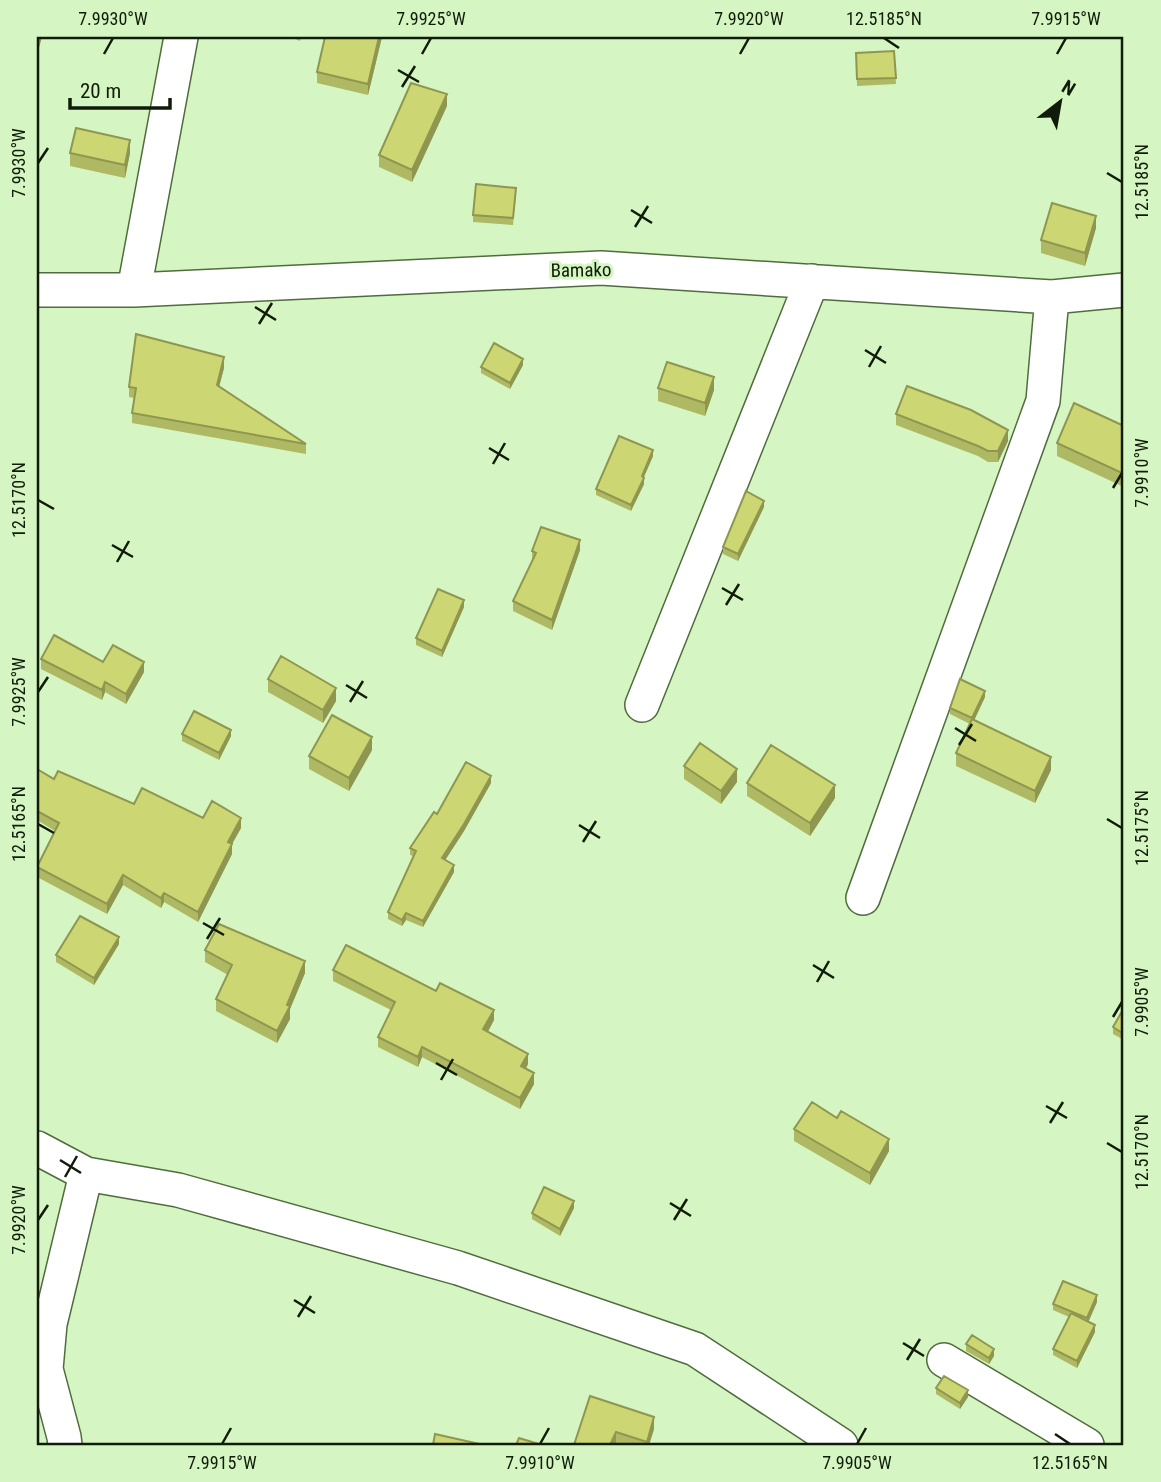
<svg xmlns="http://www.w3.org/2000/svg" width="1161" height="1482" font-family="'Roboto Condensed',sans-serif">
<rect width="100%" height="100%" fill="#d5f6c2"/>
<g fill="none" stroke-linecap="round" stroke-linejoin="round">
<g stroke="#506c3e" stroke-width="36">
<path id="minor" d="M37,290h97l467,-22 451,29 72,-7
M134,290l47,-253
M642,705l170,-424
M863,898l180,-497 9,-104
M37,1148l49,26 92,16 280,78 237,81 146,96
M944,1360l143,85
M65,1445l-1,-8 -18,-68 4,-45 36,-150"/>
</g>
<use href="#minor" stroke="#fff" stroke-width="33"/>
</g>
<path fill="#afb863" d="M291,37h10l-1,4z
M382,37l-14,58 -51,-12v-11z
M894,51l2,33 -39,2 -1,-33z
M447,106l-35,76 -33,-15v-12z
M70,153h60l-5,25 -55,-12z
M516,194l-3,31 -40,-3v-7z
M1096,228l-11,38 -44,-13v-13z
M523,365l-13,24 -29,-16v-6z
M224,368l-5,18 87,58v10l-174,-31v-10l2,-15 -5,-1v-10z
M658,388l56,2 -9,26 -47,-15z
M896,414l112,27 -10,21h-10l-10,-6 -82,-31z
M1124,426v61l-67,-31v-13z
M653,456l-9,21v7l-13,27 -35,-16v-6z
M764,507l-26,54 -15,-7v-7z
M580,550l-28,80 -39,-19v-10l19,-40v-10z
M464,607l-22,50 -26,-12v-7z
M41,659l62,3 41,10 -18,32 -21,-12 -3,8 -61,-31z
M268,679l68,22 -13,22 -55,-31z
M985,697l-11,23 77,50 -16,33 -79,-37v-13l14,-29 -20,-10v-6z
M182,734l49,2 -12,24 -37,-19z
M372,750l-23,41 -40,-22v-13z
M684,766l53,16 -16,22 -37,-25z
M37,769l17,10 80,25 69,14 38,10 -9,16v10l-34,68 -34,-20 -3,6 -38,-23 -16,29 -70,-37v-12l18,-34 -18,-11z
M491,783l-27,48 -19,29 9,12 -31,55 -17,-7 -4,6 -14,-7v-7l25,-56 -3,-1v-7l27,-34z
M747,783l88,15 -25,38 -63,-40z
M119,944l-25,41 -38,-23v-7z
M205,950l100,23 -15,36v10l-13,24 -61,-32v-12l12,-24 -23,-13z
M333,970l161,50 -6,12 40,32 -2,5 8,15 -14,25 -98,-52 -4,10 -40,-20v-10l13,-27 -58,-29z
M1124,1008v32l-11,-6v-7z
M794,1129l95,22 -19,34 -76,-44z
M574,1208l-14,28 -28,-17v-6z
M1097,1302l-9,20 7,10 -18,36 -24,-13v-6l16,-32 -16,-7v-6z
M966,1344l28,12 -5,8 -23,-13z
M936,1388l32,9 -8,12 -24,-15z
M590,1396l64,33 -5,16h-28l-5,-1z"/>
<path fill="#8f9650" d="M40,37h2l-5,18v-7z
M379,37h3l-14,58v-11z
M447,94v12l-35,76v-12z
M130,140v13l-5,25v-13z
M1096,216v12l-11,38v-13z
M224,357v11l-7,27v-10z
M523,359v6l-13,24v-6z
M714,377v13l-9,26v-13z
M1008,430v11l-10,21v-11z
M653,450v6l-10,23 1,-1v6l-13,27v-6z
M764,501v6l-26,54v-7z
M580,540v10l-28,80v-10z
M464,600v7l-22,50v-6z
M144,662v10l-18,32v-10z
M105,682v10l-3,8v-10z
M336,688v13l-13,22v-13z
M985,691v6l-13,28v-7z
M231,730v6l-12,24v-7z
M372,737v13l-23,41v-13z
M1051,757v13l-16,33v-12z
M737,769v13l-16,22v-13z
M491,776v7l-27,48 -22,34v-7z
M835,785v13l-25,38v-13z
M241,818v10l-9,16v10l-34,68v-10l30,-70z
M454,865v7l-31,55v-6z
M123,875v10l-16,29v-10z
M164,893v9l-3,6v-10z
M406,913v7l-4,6v-6z
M119,937v7l-25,41v-7z
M305,961v12l-15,36v10l-13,24v-12l10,-26z
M494,1010v10l-11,20v-11z
M422,1047v10l-4,10v-10z
M528,1054v10l-7,13v-11z
M534,1073v11l-14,25v-11z
M889,1139v12l-19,34v-12z
M574,1201v7l-14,28v-7z
M1097,1295v7l-10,23v-7z
M1095,1325v7l-18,36v-7z
M994,1349v7l-5,8v-6z
M968,1390v7l-8,12v-6z
M654,1417v12l-5,16h-2v-3z
M616,1432v13h-6z"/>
<path fill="#ccd673" stroke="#8f9650" stroke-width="2" d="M37,37h3l-3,11z
M325,37h54l-11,47 -51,-12z
M894,51l2,27 -39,1 -1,-26z
M411,83l36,11 -35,76 -33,-15z
M76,128l54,12 -5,25 -55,-12z
M476,184l40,4 -3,30 -40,-3z
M1052,203l44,13 -11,37 -44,-13z
M136,334l88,23 -7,28 89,59 -174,-31 4,-25 -7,-1z
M494,343l29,16 -13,24 -29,-16z
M667,362l47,15 -9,26 -47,-15z
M907,386l64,24 37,20 -10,21h-10l-10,-5 -82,-32z
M1074,403l50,23v48l-67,-31z
M619,436l34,14 -11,26 2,2 -13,27 -35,-16z
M746,491l18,10 -26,53 -15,-7z
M541,527l39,13 -28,80 -39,-19 23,-48 -4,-2z
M438,589l26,11 -22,51 -26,-13z
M54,635l49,27 10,-17 31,17 -18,32 -21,-12 -3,8 -61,-31z
M281,656l55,32 -13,22 -55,-31z
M960,679l25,12 -13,27 -22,-10z
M194,711l37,19 -12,23 -37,-19z
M332,715l40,22 -23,41 -40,-22z
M972,719l79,38 -16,34 -79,-38z
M700,743l37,26 -16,22 -37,-25z
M771,745l64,40 -25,38 -63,-40z
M466,762l25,14 -27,48 -22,34 12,7 -31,56 -17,-8 -4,7 -14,-8 28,-61 -6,-3 24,-36 3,2z
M37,769l17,10 4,-8 76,33 8,-16 61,30 9,-17 29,17 -13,24 4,2 -34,68 -34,-19 -3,5 -38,-23 -16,29 -70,-37 22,-44 -22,-12z
M80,916l39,21 -25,41 -38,-23z
M219,924l86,37 -18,44 3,1 -13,25 -61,-32 16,-34 -27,-15z
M346,945l90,46 4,-8 54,27 -11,19 45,25 -7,12 13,7 -14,25 -98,-51 -4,10 -40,-20 17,-35 -62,-32z
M1124,1008v26l-11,-7z
M812,1102l25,16 4,-7 48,28 -19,34 -76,-44z
M544,1187l30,14 -14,28 -28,-16z
M1063,1281l34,14 -10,23 -34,-14z
M1071,1313l24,12 -18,36 -24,-12z
M972,1335l22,14 -5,9 -23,-14z
M944,1376l24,14 -8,13 -24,-15z
M590,1396l64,21 -7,25 -31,-10 -6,13h-36z
M435,1434l49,11h-51z
M519,1438l23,7h-26z"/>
<path fill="none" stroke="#101c09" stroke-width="2.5" d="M884,38l15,10M104,54l9,-16M422,54l9,-16M740,54l9,-16M1057,54l9,-16M398,70l21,12M402,87l13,-21M38,163l10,-15M1107,173l15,9M631,210l21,13M635,227l13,-21M255,307l21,13M259,324l13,-21M865,350l21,13M869,367l12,-21M489,448l20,12M493,464l12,-21M1113,488l9,-15M38,500l16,9M112,545l21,12M117,562l12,-21M722,588l21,12M726,605l13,-21M346,685l21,13M38,692l10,-15M350,702l13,-21M955,728l21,13M959,745l13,-21M1107,819l15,9M38,824l16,9M579,825l21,13M583,842l13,-21M203,923l21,12M207,939l13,-21M813,965l21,13M817,982l12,-21M1113,1017l9,-15M436,1063l21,12M441,1080l12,-21M1046,1106l21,12M1050,1123l13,-21M1107,1143l15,9M60,1160l21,13M65,1177l12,-21M670,1203l21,13M38,1220l10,-15M674,1220l13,-21M294,1300l21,13M298,1317l13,-21M903,1343l21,13M907,1360l13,-21M1055,1434l15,10M222,1444l9,-16M540,1444l9,-16M857,1444l9,-16"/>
<g text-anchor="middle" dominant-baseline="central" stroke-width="6" stroke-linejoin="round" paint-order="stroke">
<g font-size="19" fill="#101c09" stroke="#d5f6c2">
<text transform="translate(581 270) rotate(-1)">Bamako</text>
</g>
</g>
<rect width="1161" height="1482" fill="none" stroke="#d5f6c2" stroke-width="77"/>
<g transform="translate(1060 102) rotate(31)" stroke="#d5f6c2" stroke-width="5" paint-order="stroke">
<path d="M0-5L12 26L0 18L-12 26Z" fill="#101c09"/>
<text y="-10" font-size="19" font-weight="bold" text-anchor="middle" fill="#101c09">N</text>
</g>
<path d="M70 98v10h100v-10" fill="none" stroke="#101c09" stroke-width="3.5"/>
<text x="80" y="98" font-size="21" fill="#101c09" stroke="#d5f6c2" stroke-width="5" paint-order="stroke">20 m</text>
<rect x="38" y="38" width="1084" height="1406" fill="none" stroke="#101c09" stroke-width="2.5"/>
<g font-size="18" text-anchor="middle" fill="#101c09">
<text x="113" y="25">7.9930°W</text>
<text x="431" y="25">7.9925°W</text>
<text x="749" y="25">7.9920°W</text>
<text x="884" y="25">12.5185°N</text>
<text x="1066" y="25">7.9915°W</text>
<text transform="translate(19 163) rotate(-90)" y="6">7.9930°W</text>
<text transform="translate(1142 182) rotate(-90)" y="6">12.5185°N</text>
<text transform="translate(1142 473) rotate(-90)" y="6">7.9910°W</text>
<text transform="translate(19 500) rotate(-90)" y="6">12.5170°N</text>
<text transform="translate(19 692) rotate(-90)" y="6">7.9925°W</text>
<text transform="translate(19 824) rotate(-90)" y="6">12.5165°N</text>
<text transform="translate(1142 828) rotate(-90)" y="6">12.5175°N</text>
<text transform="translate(1142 1002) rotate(-90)" y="6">7.9905°W</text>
<text transform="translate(1142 1152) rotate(-90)" y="6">12.5170°N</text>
<text transform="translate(19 1220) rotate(-90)" y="6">7.9920°W</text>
<text x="222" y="1469">7.9915°W</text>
<text x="540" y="1469">7.9910°W</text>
<text x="857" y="1469">7.9905°W</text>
<text x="1070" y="1469">12.5165°N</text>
</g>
</svg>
